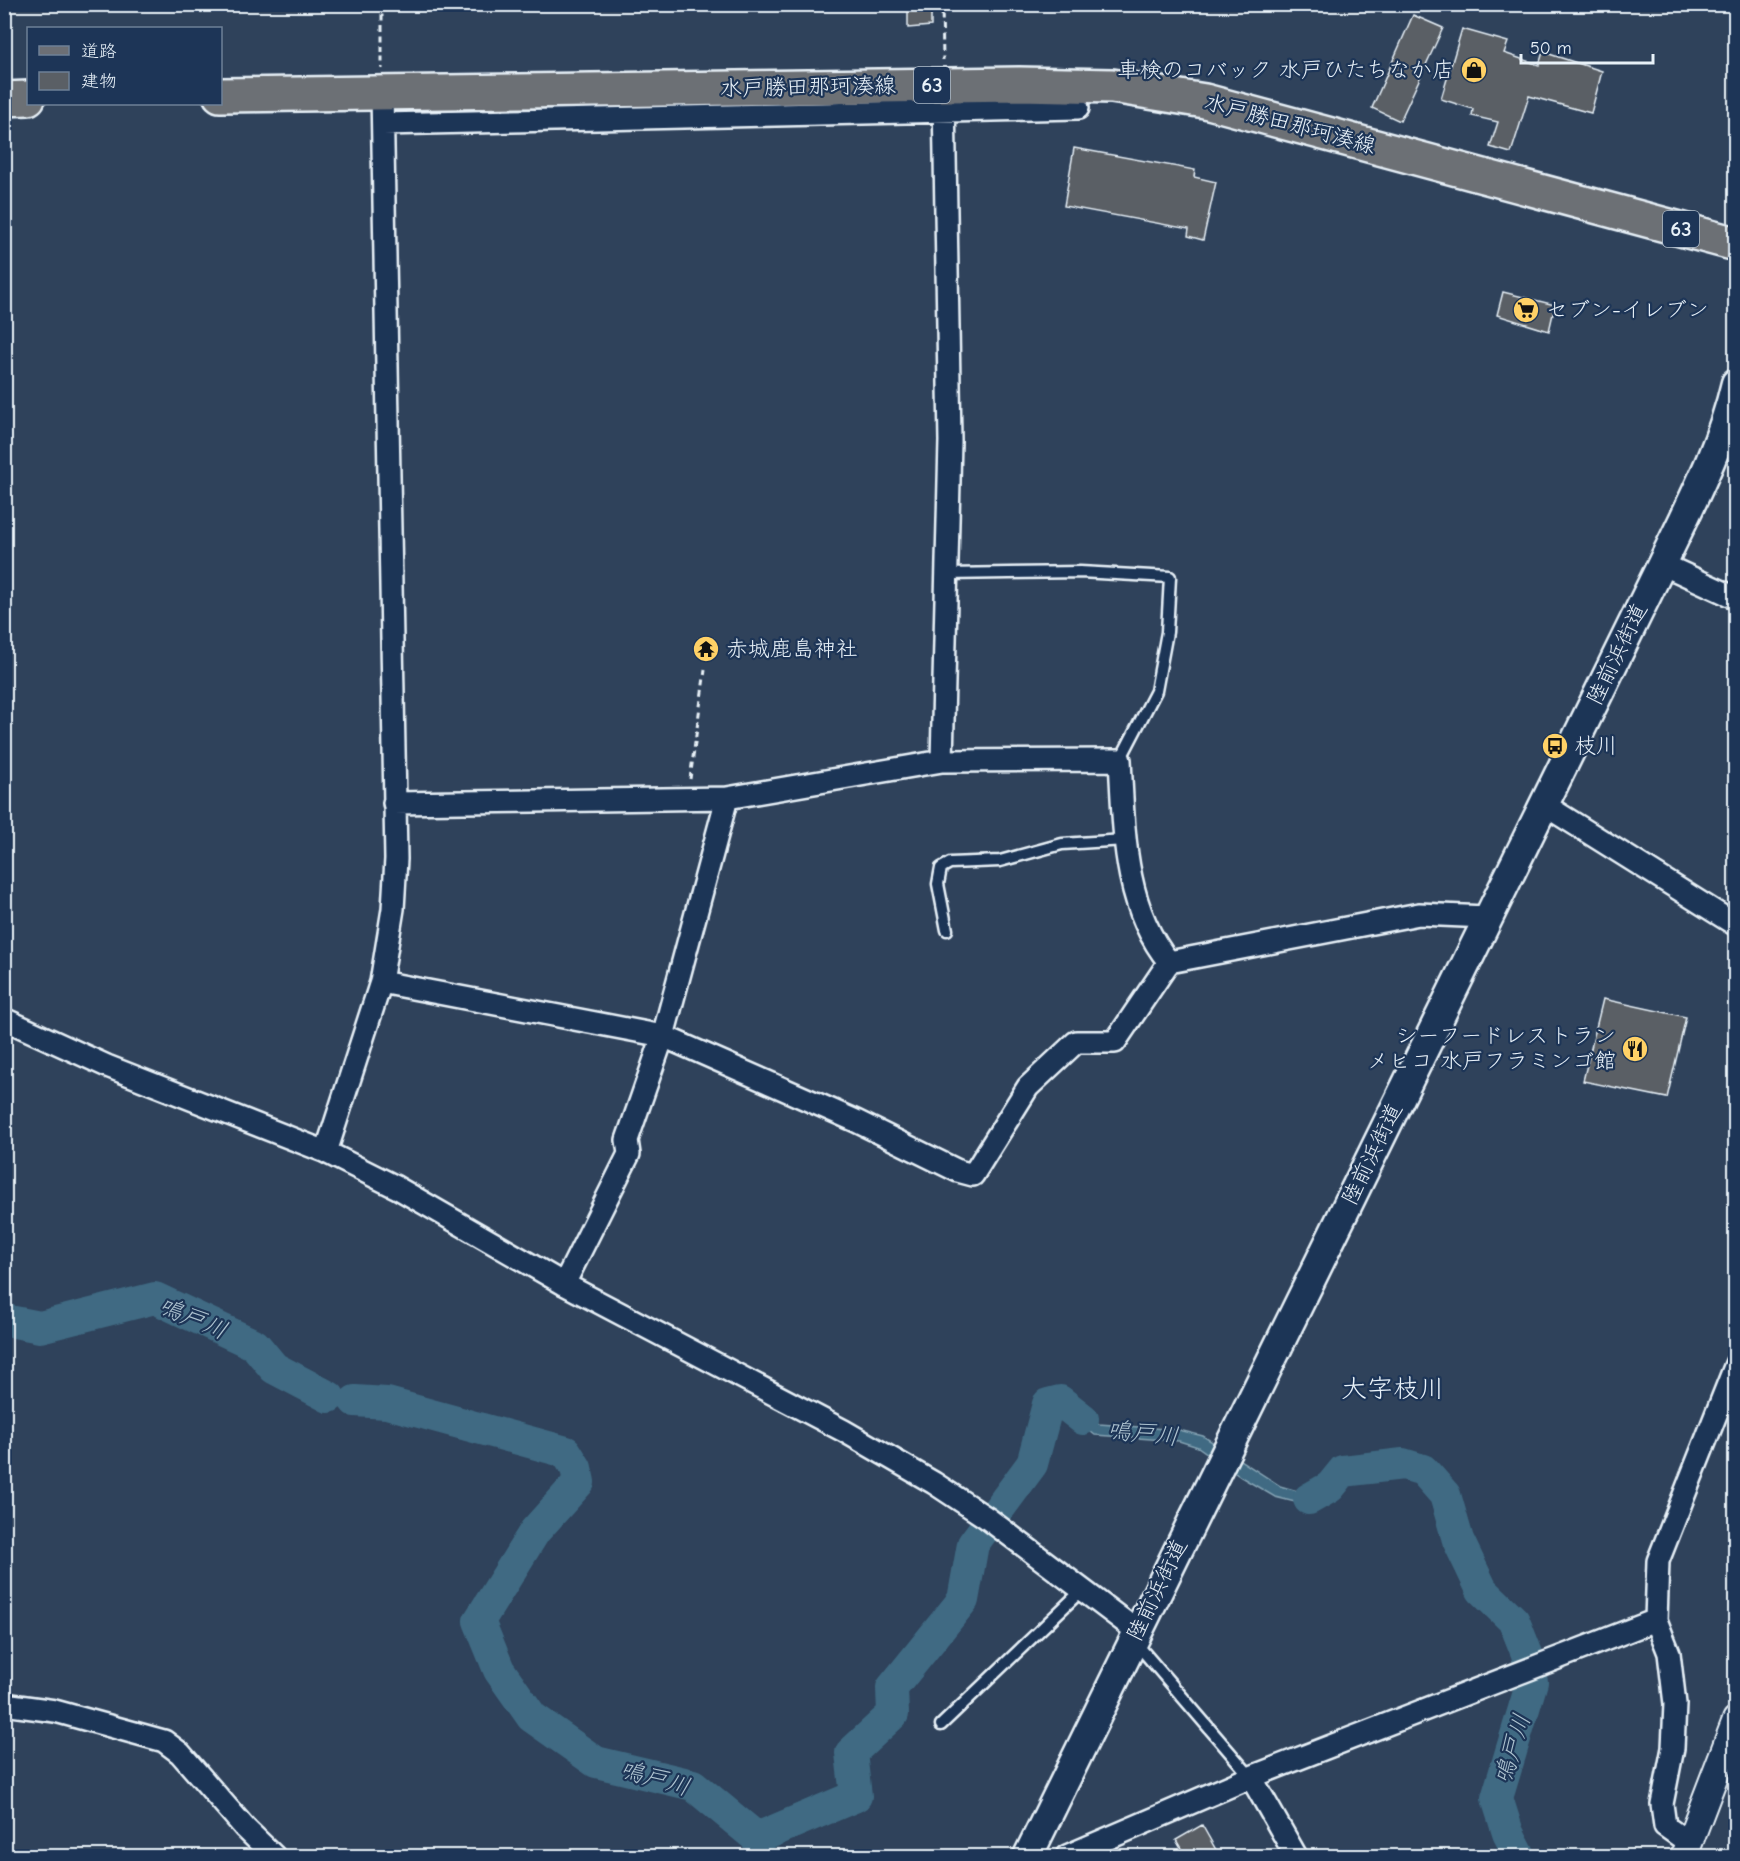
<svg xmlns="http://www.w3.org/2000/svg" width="1740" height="1861" font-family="'Comic Neue','Klee One',sans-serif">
<rect width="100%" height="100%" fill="#2f425b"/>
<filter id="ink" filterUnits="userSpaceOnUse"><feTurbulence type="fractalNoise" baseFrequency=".0167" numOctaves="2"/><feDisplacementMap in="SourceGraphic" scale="12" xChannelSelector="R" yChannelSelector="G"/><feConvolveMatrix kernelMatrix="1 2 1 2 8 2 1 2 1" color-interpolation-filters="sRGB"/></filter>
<g filter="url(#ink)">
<path fill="#3f6b83" stroke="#83a1b2" stroke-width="1.5" d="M1060,1395l39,29 80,6 24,6 77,50 28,8 19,-11 12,-16 6,9 -12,15 -26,14 -32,-8 -34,-20 -43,-30 -19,-6 -84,-6 -36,-28 -8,1 -7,-8z"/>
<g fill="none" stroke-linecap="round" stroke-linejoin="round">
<path stroke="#3f6b83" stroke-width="32" d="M4,1320l36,7 115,-29 100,47 19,23 55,29
M355,1401l32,2 179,49 10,16 3,14 -44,49 -56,90 20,49 33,47 64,45 97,23 64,53 99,-42 -5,-43 42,-39 -1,-26 71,-88 10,-56 59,-80 16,-60 12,-3 23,18
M1309,1499l21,-12 13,-16 60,-7 20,6 22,25 13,45 24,50 32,31 13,33 5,28 -35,116 11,35 12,23"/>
</g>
<path fill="#5a5f65" stroke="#e8f1f8" stroke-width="1.5" d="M908,4h23v22l-23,2z
M1413,15l30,13 -43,93 -28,-13z
M1462,29l46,13 -4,11 35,12 4,-13 59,19 -11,42 -62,-17 -18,57 -21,-6 8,-25 -26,-6 1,-7 -32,-10z
M1074,148l121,22 -1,7 22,5 -13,58 -15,-4 1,-7 -125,-23z
M1503,292l52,13 -6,26 -52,-16z
M1603,999l83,18 -19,81 -84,-17z
M1202,1825l18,32h-34l-10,-17z"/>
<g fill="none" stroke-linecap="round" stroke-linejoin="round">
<g stroke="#e8f1f8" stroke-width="15">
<path id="service" d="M946,574l134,-2 90,5 -3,55 -11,59 -36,69
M947,930l-9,-46 3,-16 9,-5 50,-2 62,-17 63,-4
M1136,1643l115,134
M941,1725l141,-135"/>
</g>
<g stroke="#e8f1f8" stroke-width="26">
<path id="minor" d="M383,124l695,-16
M1662,564l74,34
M942,761l8,-320 -6,-343
M394,803l333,-5 215,-37 178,-1c4,69 3,146 49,202
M1543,804l193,121
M381,982l282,54 193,85 102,50 15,4 55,-88 48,-45h39l54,-80 250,-48 67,3
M4,1019l103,47 219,86 70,35 168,97 280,147 90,52 53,35 150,113
M326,1152l55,-170 12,-73 3,-50 -14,-767
M564,1284l65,-130 -2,-14 36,-104 64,-238
M4,1704l51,7 109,30 16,12 65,75 29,28
M1251,1777l45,79
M1689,1843l-24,-17 -3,-22 11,-56 2,-44 -6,-51 -13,-33 2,-59 78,-197
M1067,1856l184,-79 405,-157"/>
</g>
<g stroke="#e8f1f8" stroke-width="30">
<path id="tertiary" d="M1684,1856l52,-136"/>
</g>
<g stroke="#e8f1f8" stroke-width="33">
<path id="secondary" d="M1028,1856l634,-1292c28,-59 59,-116 74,-181"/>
</g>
<g stroke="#e8f1f8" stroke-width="38">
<path id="primary" d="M220,95l799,-11 93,2 93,15 531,143
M4,99l24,-1"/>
</g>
<path stroke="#e8f1f8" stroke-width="3" stroke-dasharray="6 4.5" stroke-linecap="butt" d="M382,4v65
M942,4l1,56
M1732,4l4,2
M690,779l15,-109
M1735,1856h1"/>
<use href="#service" stroke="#1d3557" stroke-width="10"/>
<use href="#minor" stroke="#1d3557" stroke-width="21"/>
<use href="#tertiary" stroke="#1d3557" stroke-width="26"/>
<use href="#secondary" stroke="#1d3557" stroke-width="28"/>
<use href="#primary" stroke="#6c6f75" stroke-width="33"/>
</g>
</g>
<defs>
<g id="shop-disc" transform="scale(1.35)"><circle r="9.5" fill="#ffd166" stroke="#1d3557"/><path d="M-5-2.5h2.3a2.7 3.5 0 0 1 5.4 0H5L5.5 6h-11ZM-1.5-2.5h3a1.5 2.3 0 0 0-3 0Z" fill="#111"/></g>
<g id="supermarket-disc" transform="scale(1.35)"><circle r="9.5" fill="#ffd166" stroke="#1d3557"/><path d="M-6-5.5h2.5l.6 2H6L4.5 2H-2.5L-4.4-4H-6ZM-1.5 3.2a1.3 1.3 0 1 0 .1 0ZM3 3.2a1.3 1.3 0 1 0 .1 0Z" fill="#111"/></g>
<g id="temple-disc" transform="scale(1.35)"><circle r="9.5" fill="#ffd166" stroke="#1d3557"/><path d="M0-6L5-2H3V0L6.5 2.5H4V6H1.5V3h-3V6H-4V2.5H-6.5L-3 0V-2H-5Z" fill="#111"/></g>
<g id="bus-disc" transform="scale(1.35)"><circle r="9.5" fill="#ffd166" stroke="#1d3557"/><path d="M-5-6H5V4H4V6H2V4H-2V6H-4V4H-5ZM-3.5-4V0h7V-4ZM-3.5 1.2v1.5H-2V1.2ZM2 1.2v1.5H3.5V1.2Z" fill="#111"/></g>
<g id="restaurant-disc" transform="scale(1.35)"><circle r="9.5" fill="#ffd166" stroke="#1d3557"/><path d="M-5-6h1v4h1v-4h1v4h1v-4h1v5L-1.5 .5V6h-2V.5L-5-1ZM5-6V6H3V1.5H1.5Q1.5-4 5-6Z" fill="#111"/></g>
</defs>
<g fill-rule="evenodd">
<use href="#shop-disc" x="1474" y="70"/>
<use href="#supermarket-disc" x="1526" y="310"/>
<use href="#temple-disc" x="706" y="649"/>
<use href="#bus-disc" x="1555" y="746"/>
<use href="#restaurant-disc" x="1635" y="1049"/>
</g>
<g text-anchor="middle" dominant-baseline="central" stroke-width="4.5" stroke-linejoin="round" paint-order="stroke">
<g fill="#1d3557" stroke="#abb9c8" stroke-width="1.5">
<rect x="914" y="67" width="36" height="36" rx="4.5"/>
<rect x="1663" y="211" width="36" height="36" rx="4.5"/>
</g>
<g font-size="21" font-weight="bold" fill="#e8f1f8">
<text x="932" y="85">63</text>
<text x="1681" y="229">63</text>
</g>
<g font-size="22" fill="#e8f1f8" stroke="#1d3557" text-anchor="start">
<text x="1454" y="70" text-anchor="end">車検のコバック 水戸ひたちなか店</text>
<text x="1546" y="310">セブン-イレブン</text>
<text x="726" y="649">赤城鹿島神社</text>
<text x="1574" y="746">枝川</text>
<text x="1616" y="1036" text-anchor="end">シーフードレストラン<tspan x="1616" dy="25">メヒコ 水戸フラミンゴ館</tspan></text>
</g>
<g font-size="22" fill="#e8f1f8" stroke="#1d3557">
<text transform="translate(808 87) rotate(-1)">水戸勝田那珂湊線</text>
<text transform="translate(1290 124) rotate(15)">水戸勝田那珂湊線</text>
<text transform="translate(1617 654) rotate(-64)">陸前浜街道</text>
<text transform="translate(1372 1154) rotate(-64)">陸前浜街道</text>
<text transform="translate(1157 1590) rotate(-64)">陸前浜街道</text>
</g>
<g font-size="24" font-style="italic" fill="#adc2cf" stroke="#1d3557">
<text transform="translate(193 1318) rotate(23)">鳴戸川</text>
<text transform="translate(1143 1433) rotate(6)">鳴戸川</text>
<text transform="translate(1512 1749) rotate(-73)">鳴戸川</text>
<text transform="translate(655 1778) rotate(16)">鳴戸川</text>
</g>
<g font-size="26" fill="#e8f1f8" stroke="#1d3557">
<text x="1393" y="1389">大字枝川</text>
</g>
</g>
<rect width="1740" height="1861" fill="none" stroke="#1d3557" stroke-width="24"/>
<rect x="12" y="12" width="1716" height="1837" fill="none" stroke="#e8f1f8" stroke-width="2" filter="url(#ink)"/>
<rect x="27" y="27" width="195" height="78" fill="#1d3557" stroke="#6e8097" stroke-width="1.5"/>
<rect x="39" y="46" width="30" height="9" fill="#6c6f75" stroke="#6e8097" stroke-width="1.5"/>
<text x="81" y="57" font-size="18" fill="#e8f1f8">道路</text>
<rect x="39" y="72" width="30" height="18" fill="#5a5f65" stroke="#6e8097" stroke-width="1.5"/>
<text x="81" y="87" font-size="18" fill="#e8f1f8">建物</text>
<path d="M1521 54v9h132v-9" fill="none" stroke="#e8f1f8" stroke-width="3"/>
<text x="1530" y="54" font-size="18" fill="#e8f1f8" stroke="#1d3557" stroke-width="4.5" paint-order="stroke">50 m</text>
</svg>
